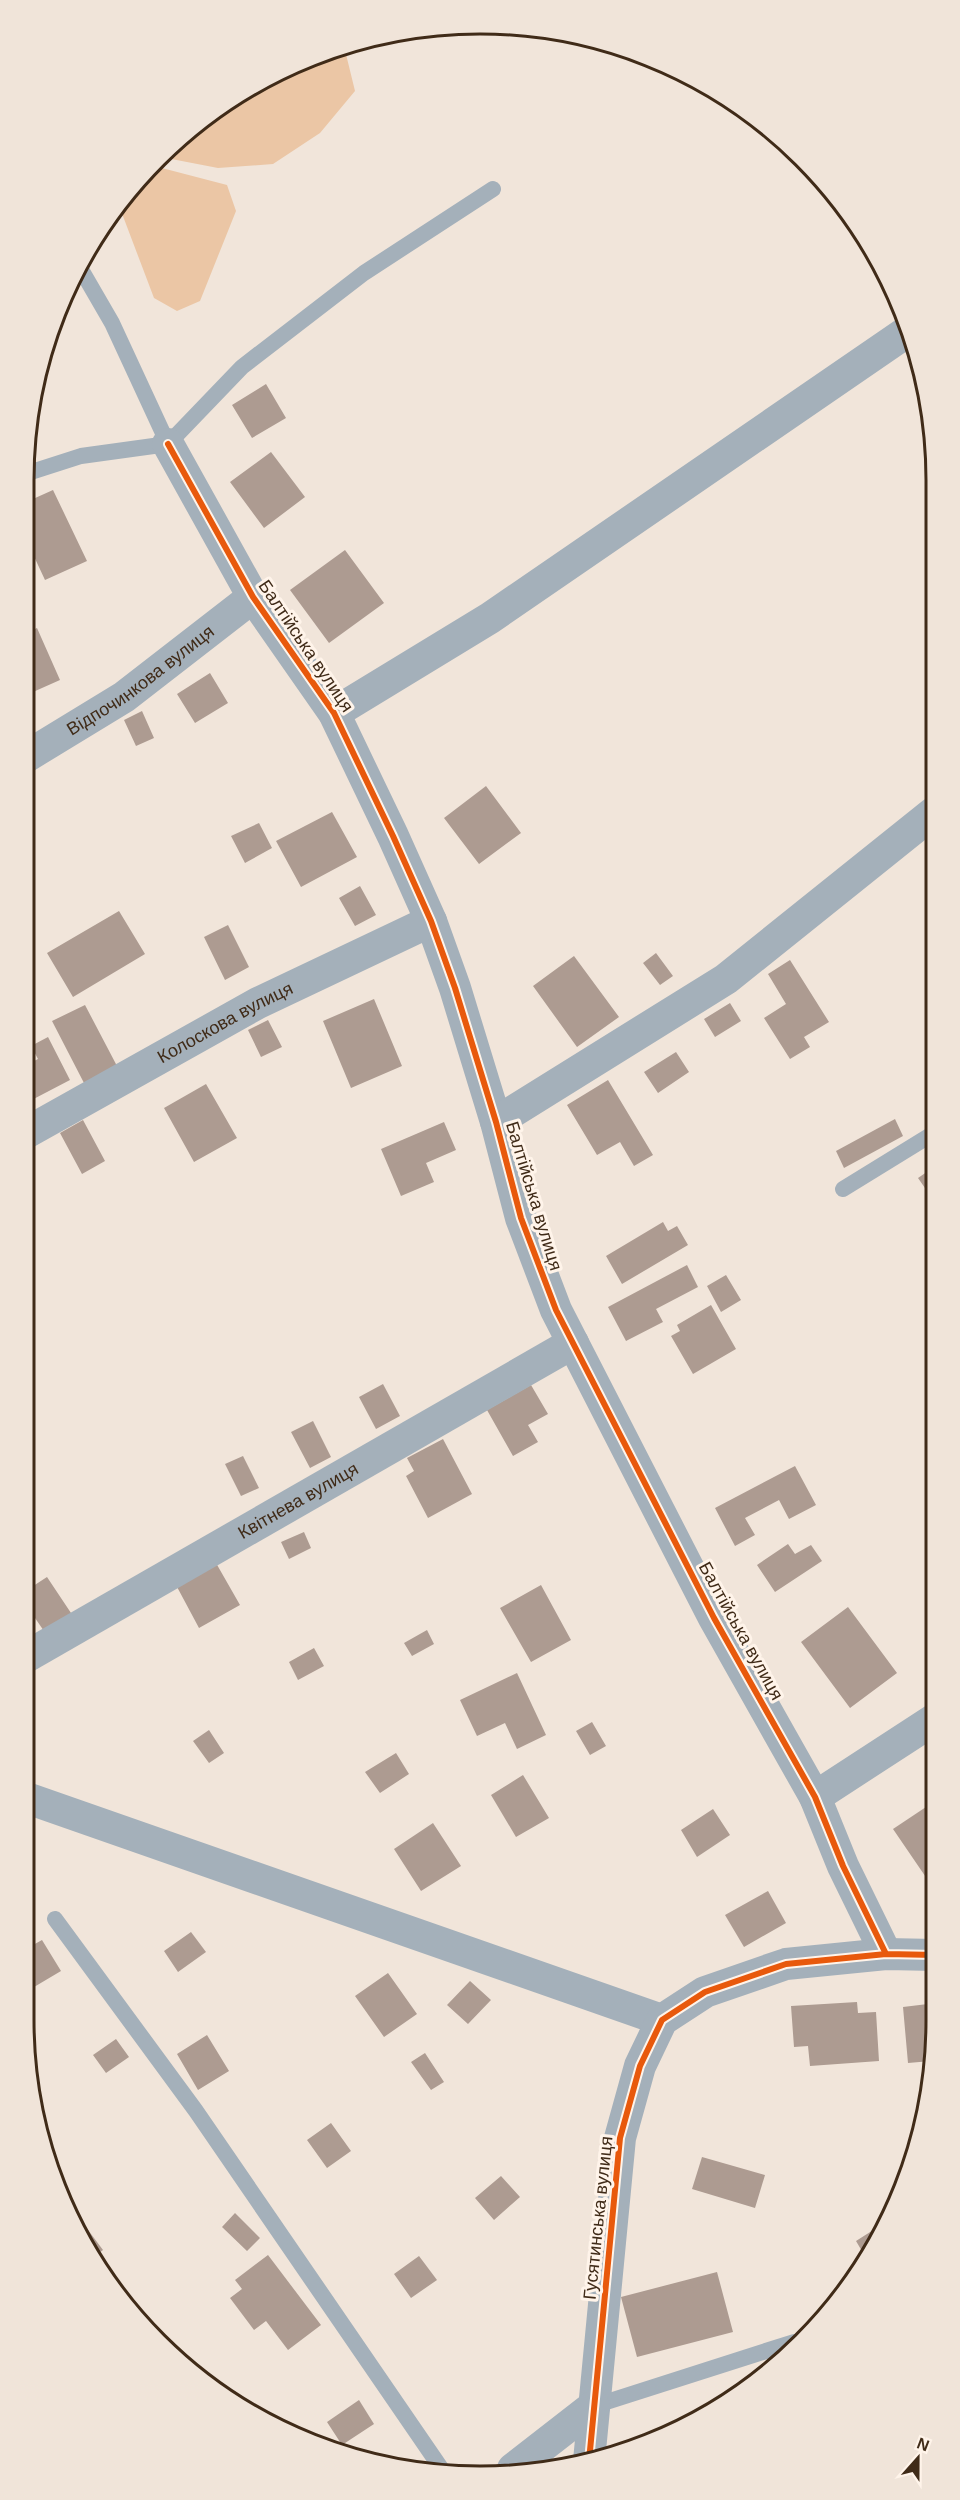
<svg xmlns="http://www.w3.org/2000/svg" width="960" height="2500" font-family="Arial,sans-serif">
<rect width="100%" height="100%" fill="#f1e5da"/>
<path fill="#ebc6a5" d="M344,46l11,45 -35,42 -47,31 -55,4 -57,-11 19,-20 72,-52 82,-37z
M158,167l69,18 9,26 -36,90 -23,10 -23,-13 -36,-95 32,-35z"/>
<path fill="#ad9b91" d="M266,384l20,34 -34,20 -20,-33z
M271,452l34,45 -41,31 -34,-46z
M53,490l34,71 -42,19 -21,-45v-32z
M345,550l39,53 -55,40 -39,-53z
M37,628l23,52 -36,16v-62z
M210,673l18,30 -33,20 -18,-29z
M142,711l12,27 -18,8 -12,-26z
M486,786l35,47 -42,31 -35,-46z
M332,812l25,45 -56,30 -25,-46z
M259,823l13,25 -27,15 -14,-27z
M360,886l16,29 -21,11 -16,-28z
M119,911l26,43 -72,43 -26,-44z
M228,925l21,42 -24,13 -21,-43z
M656,953l17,23 -13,9 -17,-22z
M574,956l45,61 -42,30 -44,-61z
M790,960l39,62 -25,15 6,10 -20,12 -26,-41 22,-14 -18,-30z
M374,999l28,67 -51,22 -28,-67z
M730,1003l11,18 -26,16 -11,-18z
M85,1005l32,61 -33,17 -32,-62z
M268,1020l14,27 -21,10 -13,-27z
M48,1037l22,43 -46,24v-38l14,-7 -7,-13z
M676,1052l13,20 -31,21 -14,-21z
M608,1080l45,75 -19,11 -14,-24 -23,13 -30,-50z
M206,1084l31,54 -43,24 -30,-54z
M895,1119l8,17 -59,32 -8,-17z
M83,1120l22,41 -23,13 -22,-41z
M444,1122l12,28 -30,13 8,19 -33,14 -20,-47z
M934,1167v34l-16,-23z
M663,1222l5,9 9,-5 11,19 -66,39 -16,-28z
M687,1265l11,22 -42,22 7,13 -37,19 -18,-34z
M726,1275l15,25 -20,12 -14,-26z
M711,1305l25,44 -43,25 -22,-38 9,-5 -3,-6z
M383,1384l17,32 -24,13 -17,-32z
M531,1385l17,29 -20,11 10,17 -25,14 -26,-46z
M313,1421l18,36 -21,11 -19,-36z
M443,1439l29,55 -44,24 -22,-42 8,-5 -7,-13z
M243,1456l16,32 -18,8 -16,-32z
M795,1466l21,39 -27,14 -10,-19 -34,18 10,17 -20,11 -20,-38z
M304,1532l7,16 -22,11 -8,-17z
M788,1544l7,10 16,-9 11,16 -47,31 -18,-27z
M216,1563l24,42 -41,23 -23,-43z
M47,1577l26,39 -27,18 -22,-32v-10z
M541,1585l30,55 -40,22 -31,-54z
M848,1607l49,66 -47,35 -49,-66z
M427,1630l7,14 -22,12 -8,-13z
M314,1648l10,18 -26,14 -9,-18z
M517,1673l29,62 -29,14 -12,-26 -28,13 -17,-36z
M592,1722l14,24 -16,9 -14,-24z
M209,1730l15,23 -15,10 -16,-22z
M396,1753l13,21 -29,19 -15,-21z
M523,1775l26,43 -33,19 -25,-42z
M935,1801v8l1,83 -43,-63z
M713,1809l17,26 -33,22 -16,-27z
M433,1823l28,43 -40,25 -27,-42z
M768,1891l18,32 -42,24 -19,-32z
M26,1896l9,12 -11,8v-19z
M191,1932l15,20 -28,20 -14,-21z
M42,1940l19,31 -32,19 -5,-9v-31z
M388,1973l29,41 -33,23 -29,-41z
M470,1981l21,19 -23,24 -21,-19z
M857,2002l1,11 18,-1 3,49 -69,5 -2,-20 -14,1 -3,-41z
M936,2003l-5,58 -23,2 -5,-56z
M207,2035l22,36 -31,19 -21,-36z
M116,2039l13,18 -23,16 -13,-18z
M425,2053l19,29 -13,8 -20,-28z
M331,2123l20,28 -24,17 -20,-28z
M702,2157l63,18 -10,33 -63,-19z
M501,2176l19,21 -26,23 -19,-22z
M70,2206l33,44 -11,8 -7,-10 -18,-40z
M235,2213l25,25 -13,13 -25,-24z
M889,2220v2l-23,36 -10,-17z
M268,2255l53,70 -33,25 -22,-29 -12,9 -24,-32 12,-9 -7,-9z
M419,2256l18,24 -26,18 -17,-24z
M717,2272l16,60 -96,25 -16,-60z
M359,2400l15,24 -32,21 -15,-23z"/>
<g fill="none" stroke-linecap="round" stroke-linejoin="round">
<path stroke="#a4b0ba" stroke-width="16" d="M79,266l33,57 56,121
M25,474l56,-18 87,-12 74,-77 122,-94 129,-84
M843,1189l91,-56
M55,1919l141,192 247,360
M594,2406l200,-64"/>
<g stroke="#a4b0ba" stroke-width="32">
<path d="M168,444l85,153 81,116 59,123 38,85 24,67 41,134 25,96 35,92 158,308 101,179 28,69 43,88"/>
<path d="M334,713l156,-95 418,-287"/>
<path id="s1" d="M24,758l100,-61 129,-100"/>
<path d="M496,1122l230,-143 207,-166"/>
<path id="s2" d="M24,1134l234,-131 173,-82"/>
<path id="s3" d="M24,1658l549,-315"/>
<path d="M24,1797l638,223"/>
<path d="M815,1797l120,-78"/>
<path d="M589,2461l31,-323 20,-72 22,-46 43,-28 81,-28 100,-10 50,1"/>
<path d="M513,2469l81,-63"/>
</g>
<g stroke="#fff4ea" stroke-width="10">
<path id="cycleway" d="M168,444l85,153 81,116 59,123 38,85 24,67 41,134 25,96 35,92 158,308 101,179 28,69 43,88
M589,2461l31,-323 20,-72 22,-46 43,-28 81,-28 100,-10 50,1"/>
</g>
<use href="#cycleway" stroke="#e8590c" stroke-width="6"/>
</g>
<g text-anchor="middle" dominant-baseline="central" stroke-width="6" stroke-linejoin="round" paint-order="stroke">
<g font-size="18" fill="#402b18" stroke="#fff4ea">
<text transform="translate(306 646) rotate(56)">Балтійська вулиця</text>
<text stroke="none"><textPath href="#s1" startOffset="140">Відпочинкова вулиця</textPath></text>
<text stroke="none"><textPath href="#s2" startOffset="230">Колоскова вулиця</textPath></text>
<text transform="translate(534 1196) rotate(73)">Балтійська вулиця</text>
<text stroke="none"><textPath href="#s3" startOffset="316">Квітнева вулиця</textPath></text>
<text transform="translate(741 1631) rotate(61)">Балтійська вулиця</text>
<text transform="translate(598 2218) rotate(-84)">Гусятинська вулиця</text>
</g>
</g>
<path d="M0 0H960V2500H0ZM480 34H480A446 446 0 0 1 926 480V2020A446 446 0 0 1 480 2466H480A446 446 0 0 1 34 2020V480A446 446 0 0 1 480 34Z" fill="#f0e4d9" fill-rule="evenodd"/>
<path fill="none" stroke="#402b18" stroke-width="3" d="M480 34H480A446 446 0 0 1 926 480V2020A446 446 0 0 1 480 2466H480A446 446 0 0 1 34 2020V480A446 446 0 0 1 480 34Z"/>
<g transform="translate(918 2458) rotate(21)" stroke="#fff4ea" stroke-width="4.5" paint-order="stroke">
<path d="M0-4.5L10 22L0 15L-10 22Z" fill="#402b18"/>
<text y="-9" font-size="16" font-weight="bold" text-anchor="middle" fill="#402b18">N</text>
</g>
</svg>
